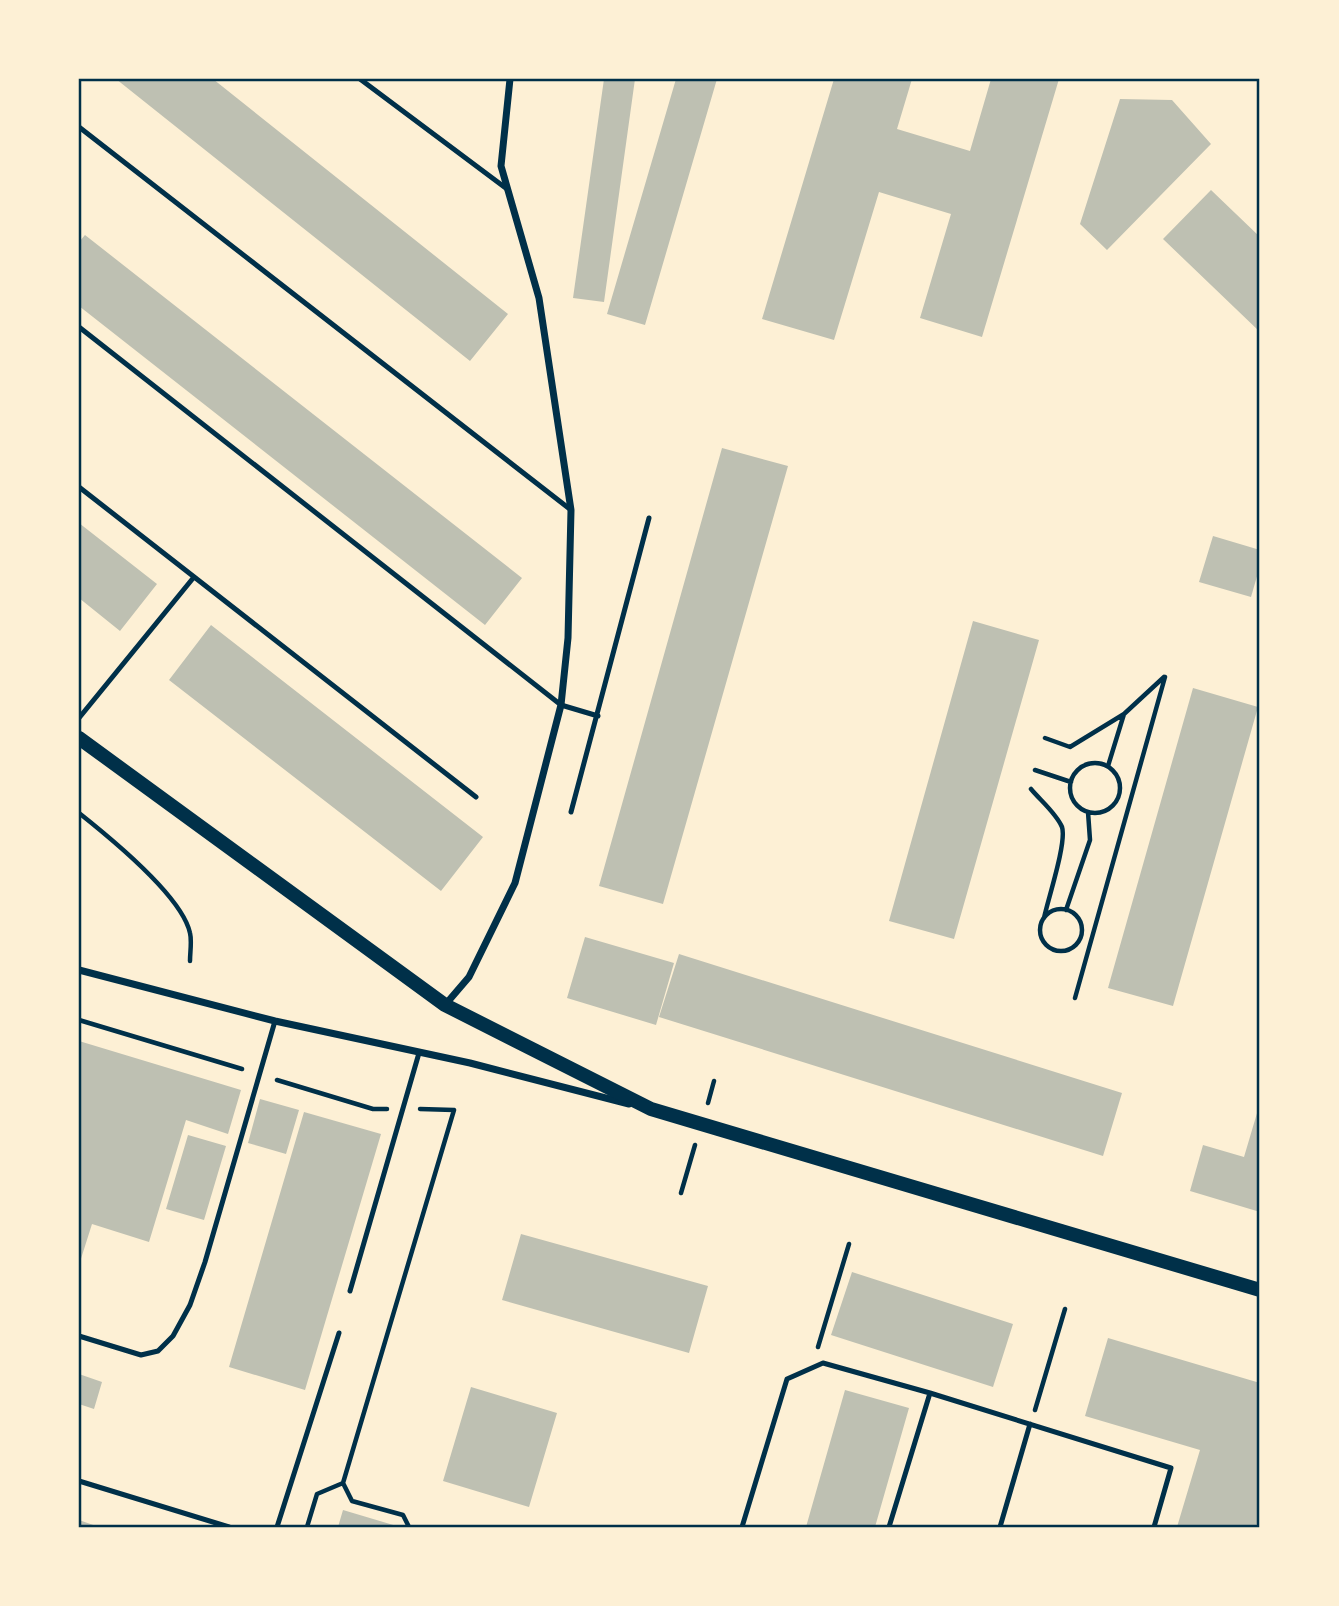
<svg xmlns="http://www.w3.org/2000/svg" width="1339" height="1606" font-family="Lato,sans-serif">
<rect width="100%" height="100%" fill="#fdf0d5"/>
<path fill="#bec0b2" d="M116,79h97l295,235 -38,47z
M604,79h31l-31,223 -31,-4z
M676,79h41l-72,246 -38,-11z
M834,79h78l-15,50 73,22 21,-72h68l-77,258 -62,-19 31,-104 -72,-22 -45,148 -72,-21z
M1120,99l52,1 39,44 -104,106 -27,-26z
M1211,190l49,47v95l-97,-93z
M85,235l437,343 -37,47 -406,-319v-64z
M722,448l66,18 -125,438 -64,-18z
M79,523l78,61 -37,47 -41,-33z
M1213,536l47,14v16l-9,31 -52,-15z
M973,621l66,19 -85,299 -65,-18z
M211,625l272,212 -42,54 -272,-211z
M1193,688l65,19 -85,299 -65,-18z
M585,937l89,26 -18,62 -89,-27z
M679,954l443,139 -19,63 -444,-139z
M79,1041l162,49 -13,44 -42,-14 -37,122 -57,-18 -13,41z
M260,1099l39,11 -13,44 -38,-11z
M1260,1103v109l-70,-21 13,-46 41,12z
M304,1112l77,22 -76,256 -76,-23z
M188,1135l38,11 -22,74 -38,-11z
M521,1234l187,52 -19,67 -187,-53z
M852,1272l161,52 -20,63 -162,-52z
M1108,1338l152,45v129l-4,15h-79l23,-77 -115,-34z
M79,1374l23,8 -8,27 -15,-5z
M471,1387l86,26 -28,94 -86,-26z
M845,1390l64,18 -34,119h-69z
M343,1510l57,17h-62z
M79,1520l20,7h-20z"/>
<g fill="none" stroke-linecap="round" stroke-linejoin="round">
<path stroke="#003049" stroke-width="4.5" d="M1045,738l25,9 54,-33
M1070 788a25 25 0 1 1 50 0a25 25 0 1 1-50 0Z
M1108,766l16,-52 40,-37
M1035,770l36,12
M1031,789c9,11 25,24 31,38 5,15 -14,72 -18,91
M79,813c29,23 103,83 111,120 2,8 0,19 0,28
M1040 930a21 21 0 1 1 42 0a21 21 0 1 1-42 0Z
M1066,910l24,-70 -2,-28
M1075,998l90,-321
M79,1020l163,49
M277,1080l96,29h14
M708,1103l6,-22
M681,1193l14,-48
M818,1347l31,-103
M1035,1410l30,-101
M343,1483l9,18 51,14 6,12
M307,1527l10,-33 26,-11 111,-373 -34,-1"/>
<path stroke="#003049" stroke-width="5" d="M360,79l147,110
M79,127l492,383
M79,327l482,378 37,11
M79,487l397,310
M79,718l115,-141
M571,812l78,-294
M350,1291l69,-238
M79,1336l62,19 17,-4 15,-15 17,-31 15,-43 70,-241
M79,1481l150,46
M277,1527l62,-194
M742,1527l45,-148 36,-16 107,30 241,75 -17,59
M889,1527l41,-134
M1000,1527l30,-103"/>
<path stroke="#003049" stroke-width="7" d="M79,970l196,51 195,42 159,41
M445,1005l24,-28 46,-94 46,-178 7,-67 3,-128 -32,-212 -38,-132 9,-87"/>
<path stroke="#003049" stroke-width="14" d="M79,738l366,267 206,104 609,181"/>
</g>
<rect width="1339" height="1606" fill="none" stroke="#fdf0d5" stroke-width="161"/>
<rect x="80" y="80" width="1178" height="1446" fill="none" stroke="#003049" stroke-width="2.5"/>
</svg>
